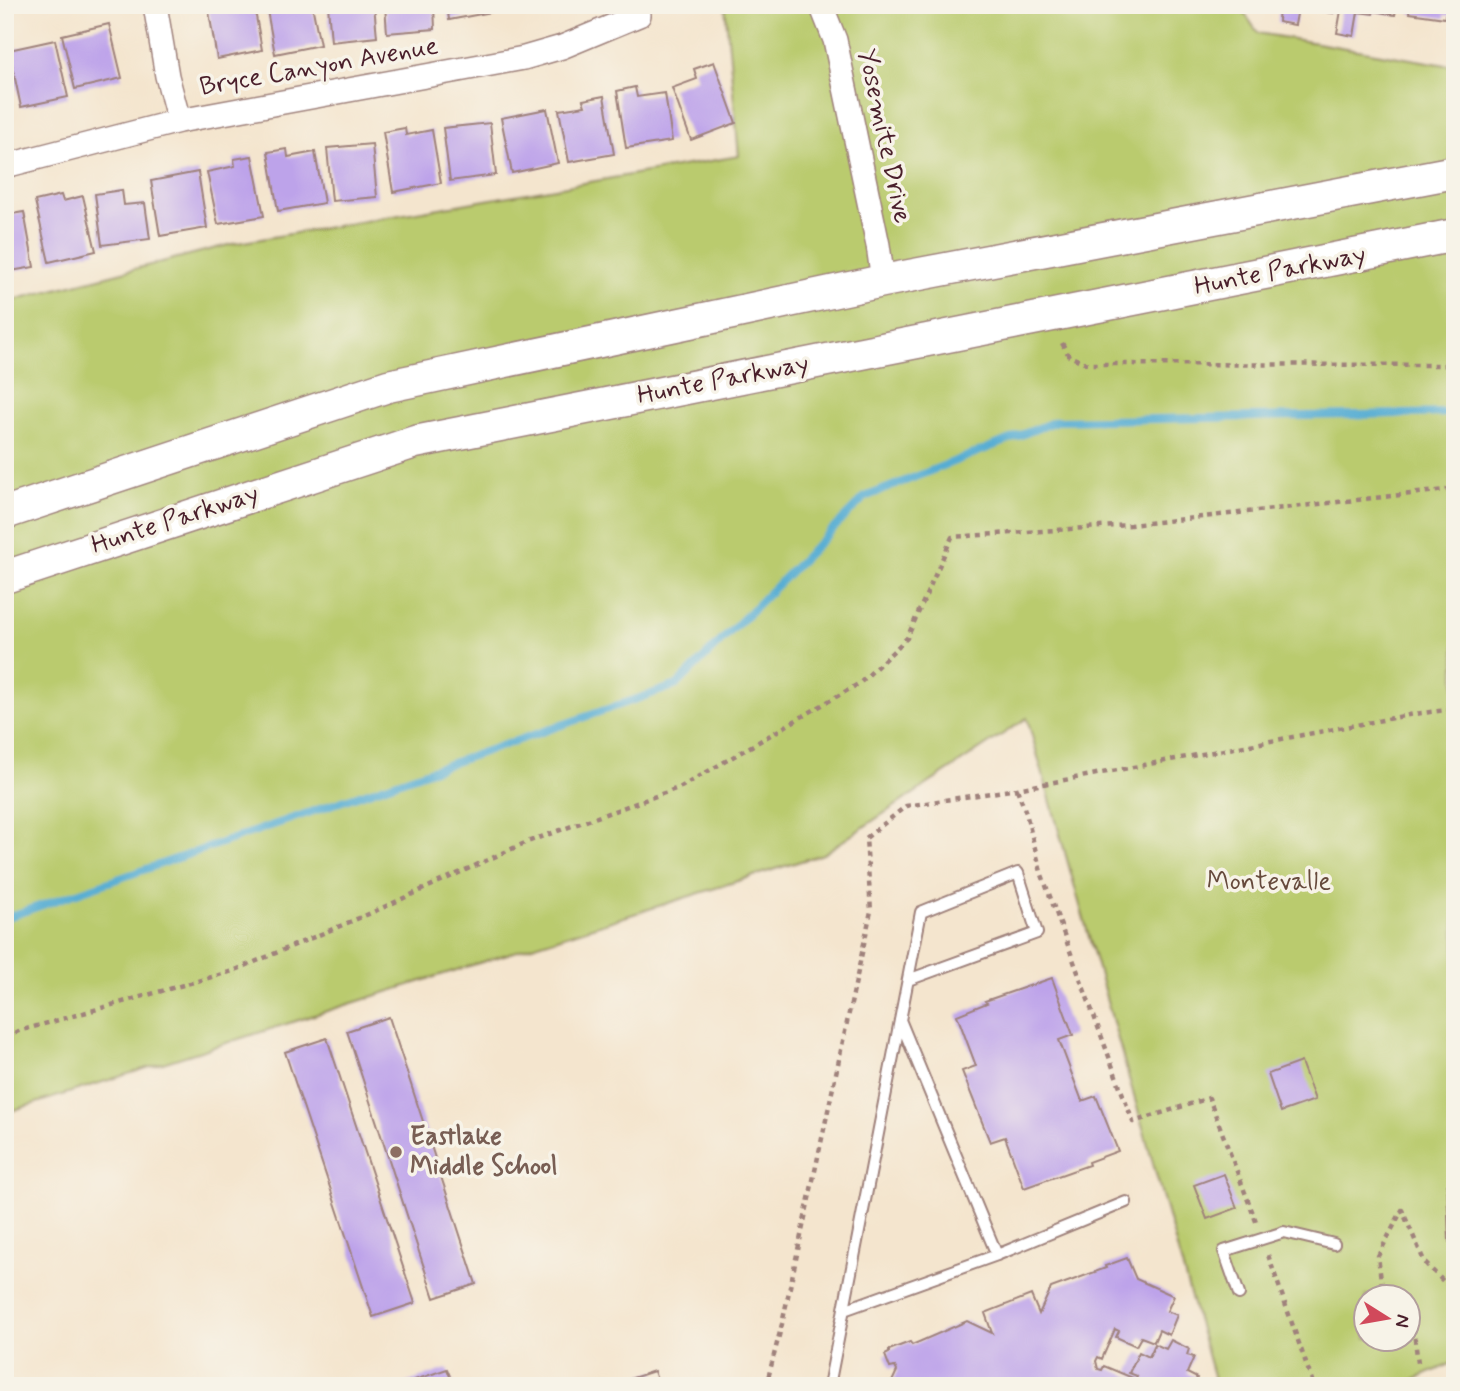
<svg xmlns="http://www.w3.org/2000/svg" width="1460" height="1391" font-family="Mynerve,sans-serif">
<rect width="100%" height="100%" fill="#f7f3e8"/>
<filter id="ink" filterUnits="userSpaceOnUse"><feTurbulence type="fractalNoise" baseFrequency=".0143" numOctaves="2"/><feDisplacementMap in="SourceGraphic" scale="14" xChannelSelector="R" yChannelSelector="G"/><feConvolveMatrix kernelMatrix="1 2 1 2 8 2 1 2 1" color-interpolation-filters="sRGB"/></filter>
<filter id="wash" filterUnits="userSpaceOnUse"><feTurbulence type="fractalNoise" baseFrequency=".00686" numOctaves="4" result="noise"/><feDisplacementMap in="SourceGraphic" scale="28" xChannelSelector="R" yChannelSelector="G"/><feGaussianBlur stdDeviation="1.57" result="paint"/><feColorMatrix in="noise" values="0 0 0 0 0 0 0 0 0 0 0 0 0 0 0 0 0 1.4 0 .05"/><feComposite in="paint" operator="in"/></filter>
<g filter="url(#wash)">
<rect width="100%" height="100%" fill="#f4e5ce"/>
<path fill="#bacb6e" stroke="#82754c" stroke-width="2" fill-rule="evenodd" d="M725,5h514l19,28 188,32 9,-1v1298l-55,24h-184l-189,-668 -204,136 -818,259v-811l227,-58 507,-88zM1366,1296h42v42h-42z"/>
<g fill="none" stroke-linecap="round" stroke-linejoin="round">
<path stroke="#56add3" stroke-width="8" d="M5,918l672,-233 188,-188 191,-76 399,-8"/>
</g>
<g id="blocks">
<path fill="#bda3ea" d="M254,5l8,45 -45,9 -9,-53z
M266,5h46l8,40 -45,9z
M328,5h46l3,32 -46,5z
M385,5h49l1,24 -48,4z
M447,5h44l1,7 -43,8z
M1279,5h55l-1,8 -35,-5 -3,17 -17,-3z
M1342,5h55l-2,10 -21,-4 -1,3 -15,-2 -4,24 -17,-3z
M1410,5h45v11l-10,-1v3l-36,-5z
M109,24l13,54 -47,11 -13,-54z
M55,40l13,57 -47,10 -12,-57z
M714,62l22,61 -45,17 -19,-52 25,-9 -3,-10z
M635,87l2,10 28,-4 7,48 -46,7 -9,-57z
M604,96l10,58 -45,8 -10,-52 26,-4 -2,-6z
M547,109l11,54 -46,10 -11,-55z
M490,123l6,52 -46,6 -7,-53z
M405,128l1,7 26,-5 9,53 -48,9 -10,-60z
M372,144l5,53 -45,4 -5,-53z
M287,149l1,8 27,-5 9,51 -46,8 -10,-59z
M252,156l12,60 -46,8 -11,-52 28,-6 -1,-7z
M198,172l9,56 -47,8 -9,-55z
M122,190l2,15 21,-2 5,36 -48,6 -7,-51z
M61,195l2,6 20,-5 13,55 -47,11 -14,-61z
M24,212l10,55 -29,5v-57z
M1052,978l21,57 -14,5 23,61 14,-5 22,55 -30,11 1,3 -65,23 -19,-51 -15,5 -28,-71 14,-5 -19,-51 30,-12 -2,-2z
M389,1017l87,267 -42,14 -87,-267z
M327,1038l88,265 -42,14 -88,-265z
M1301,1062l14,38 -34,12 -13,-38z
M1224,1174l13,34 -30,11 -13,-34z
M1447,1185h8v57h-6z
M1127,1258l9,21 38,17 -7,15 10,4 -8,20 -10,-5 -5,12 -13,-5 -5,9 -20,-9 3,-6 -4,-2 -13,30 -4,-2 -2,4 2,8 4,1 2,-4 31,13 2,-3 -8,-3 10,-21 10,5 6,-13 11,5 5,-9 18,9 -2,6 7,2 -7,16 10,5 -3,8h-304l7,-15 -2,-4 -5,1 -5,-13 4,-2v-3l21,-8 2,3 55,-24 25,12 -7,-20 46,-18 8,19 12,-26 55,-20 -1,-2z
M447,1369l7,17h-54v-1z
M654,1371l5,15h-48v-1z"/>
</g>
</g>
<g filter="url(#ink)">
<use href="#blocks" fill-opacity="0" stroke="#9f827c" stroke-width="2"/>
<g fill="none" stroke-linecap="round" stroke-linejoin="round">
<g stroke="#9f827c" stroke-width="14">
<path id="lane" d="M900,1020l97,235 129,-53
M1239,1294l-15,-43 60,-19 50,12
M844,1310l153,-55
M829,1386l92,-474 97,-39 19,60 -129,47"/>
</g>
<g stroke="#9f827c" stroke-width="26">
<path id="street" d="M155,5l12,71 12,45
M821,5l14,35 43,205 5,36
M5,166l174,-45 345,-63 38,-11 77,-32"/>
</g>
<g stroke="#9f827c" stroke-width="35">
<path id="secondary" d="M5,513l383,-127 495,-105 572,-109
M5,577l410,-135 1040,-207"/>
</g>
<path stroke="#9f827c" stroke-width="4.5" stroke-dasharray="5 5" stroke-linecap="butt" d="M1062,343l7,13 19,8 367,1
M1017,789l9,24 15,59 92,250 76,-24 48,126
M5,1035l228,-64 138,-58 156,-71 154,-55 179,-104 47,-45 45,-101 178,-12 325,-36
M1268,1255l46,131
M1383,1296l-5,-40 24,-46 23,53 30,30
M1408,1320l5,5 5,38
M766,1386l16,-62 89,-413 -5,-73 40,-32 111,-17 397,-75 41,-5"/>
<use href="#lane" stroke="#fff" stroke-width="10"/>
<use href="#street" stroke="#fff" stroke-width="23"/>
<use href="#secondary" stroke="#fff" stroke-width="32"/>
</g>
</g>
<circle fill="#8d6e63" stroke="#f7f3e8" stroke-width="2.5" cx="396" cy="1152" r="7"/>
<g text-anchor="middle" dominant-baseline="central" stroke-width="7" stroke-linejoin="round" paint-order="stroke">
<g font-size="26" fill="#4a1f2b" stroke="#f7f3e8">
<text transform="translate(319 67) rotate(-10)">Bryce Canyon Avenue</text>
<text transform="translate(884 136) rotate(78)">Yosemite Drive</text>
<text transform="translate(1280 271) rotate(-11)">Hunte Parkway</text>
<text transform="translate(723 380) rotate(-11)">Hunte Parkway</text>
<text transform="translate(175 520) rotate(-18)">Hunte Parkway</text>
</g>
<g font-size="26" fill="#664a3c" stroke="#f7f3e8">
<text x="1269" y="882">Montevalle</text>
</g>
<g font-size="26" font-weight="bold" fill="#785e54" stroke="#f7f3e8" text-anchor="start">
<text x="410" y="1137">Eastlake<tspan x="410" dy="30">Middle School</tspan></text>
</g>
</g>
<rect width="1460" height="1391" fill="none" stroke="#f7f3e8" stroke-width="28"/>
<g transform="translate(1387 1318) rotate(101)"><circle r="33" fill="#f7f3e8" stroke="#b29e9c" stroke-width="2"/>
<path d="M0-5L12 26L0 18L-12 26Z" fill="#d1495b"/>
<text y="-10" font-size="19" font-weight="bold" text-anchor="middle" fill="#4a1f2b">N</text>
</g>
</svg>
